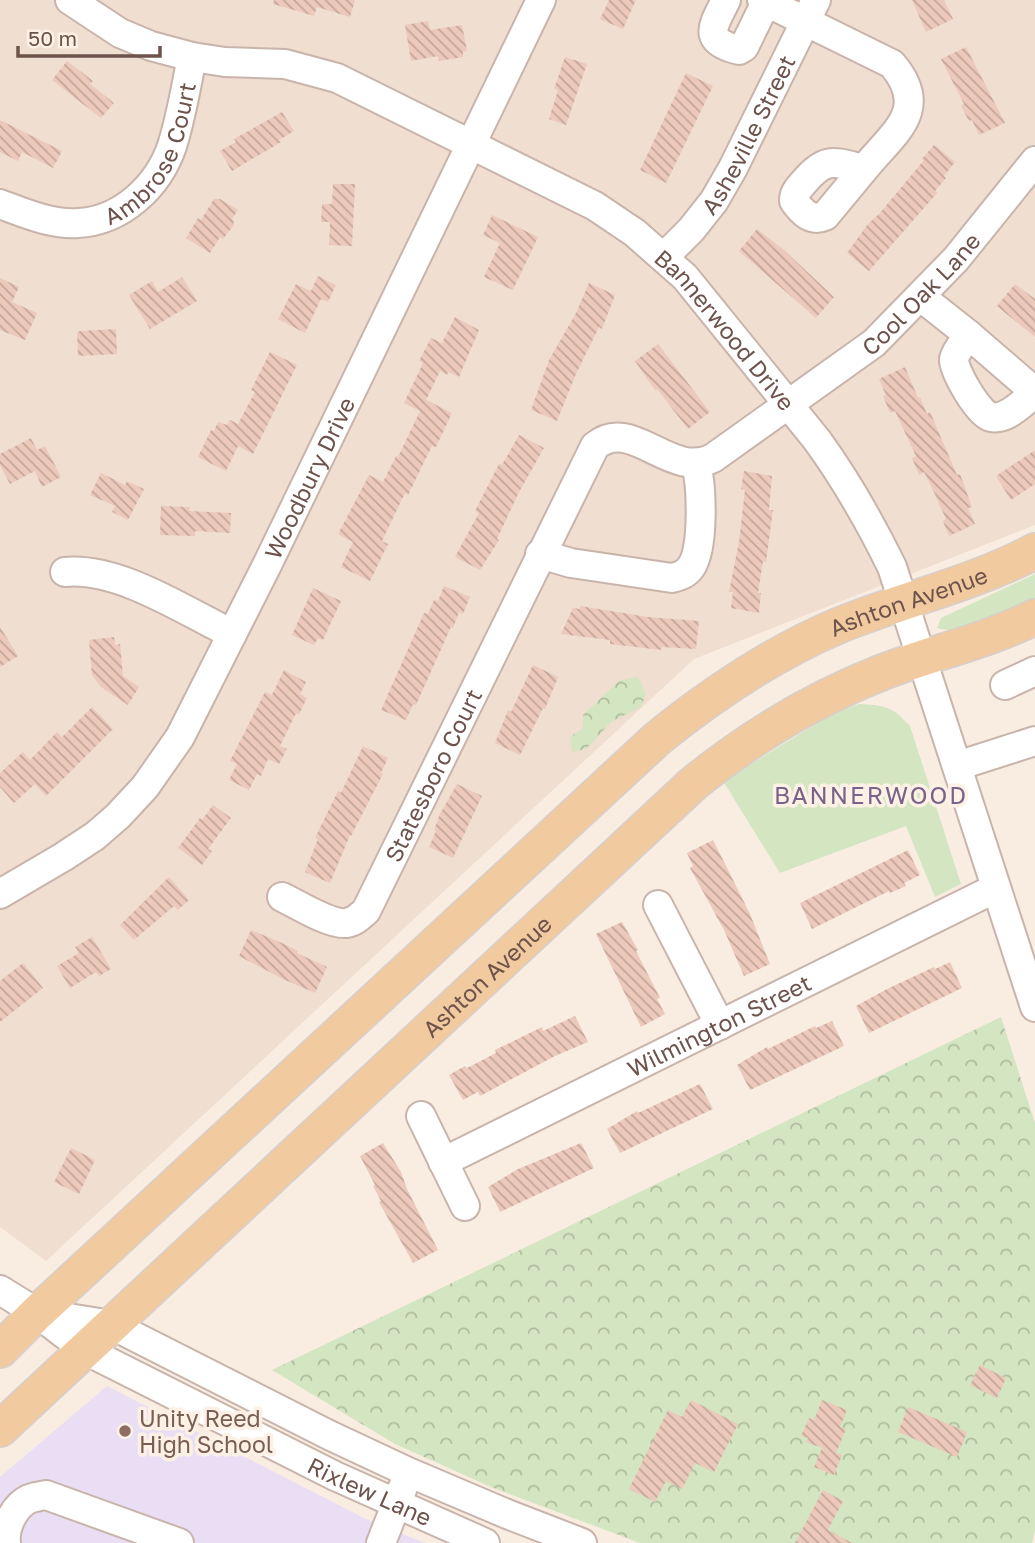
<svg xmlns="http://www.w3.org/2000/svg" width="1035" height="1543" font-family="'Golos Text',sans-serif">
<defs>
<pattern id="park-crowns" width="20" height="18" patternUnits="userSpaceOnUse" patternTransform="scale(1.75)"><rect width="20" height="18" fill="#d3e5c1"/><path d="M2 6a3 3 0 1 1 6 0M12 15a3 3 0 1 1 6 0" fill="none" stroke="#afbc9f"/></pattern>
<pattern id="building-back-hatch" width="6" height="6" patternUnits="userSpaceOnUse" patternTransform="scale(1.75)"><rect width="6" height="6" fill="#ecc9bb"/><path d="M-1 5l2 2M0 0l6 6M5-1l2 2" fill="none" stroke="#c3a69a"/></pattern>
</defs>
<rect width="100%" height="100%" fill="#f9ede1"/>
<path fill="#f0ded0" d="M0,0h1035v525l-341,134 -648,602 -46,-34z"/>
<path fill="#eadef5" d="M107,1386l257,132 61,25h-425v-66z"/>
<path fill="#d3e5c1" d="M1035,574v30c-29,12 -65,33 -98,24l4,-10z
M859,704c26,1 34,3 51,22l51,158 -26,13 -29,-71 -126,47 -57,-92 114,-70z"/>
<path fill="url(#park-crowns)" d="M638,677l8,17 -5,13 -30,15 -25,27 -14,3 -2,-15 13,-9v-13l37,-35z
M1001,1017l34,106v407l-3,13h-392l-149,-56 -96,-43 -123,-74z"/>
<path fill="url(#building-back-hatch)" d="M274,0h81l-5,17 -33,-10 -3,9 -41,-12z
M609,0h27l-13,29 -23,-10z
M912,0h32l9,19 -27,13z
M428,21l2,9 32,-5 5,26 -4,1v5l-24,4 -1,-5 -27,5 -6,-36z
M966,47l39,76 -26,12 -7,-15 -3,1 -8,-15 3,-2 -23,-45z
M565,57l22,7 -21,61 -17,-6 9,-29 -4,-1z
M67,61l26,20 -3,3 24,19 -13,15 -49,-38z
M686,73l27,13 -47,97 -26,-13z
M282,112l12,19 -15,9 2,2 -49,29 -12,-20 16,-9 -2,-3z
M0,120l62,31 -9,17 -31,-16 -4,9 -18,-9z
M934,145l21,17 -11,14 2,2 -11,13 2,2 -68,78 -22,-18 21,-29 12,-11 44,-53 -2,-1z
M333,184h22l-3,62 -23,-1 1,-23h-9l1,-18h10z
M214,199h6l18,11 -6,9 2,2 -1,5 -10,13 -3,-2 -10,16 -24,-15 12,-20 3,2z
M492,215l46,22 -25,53 -29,-13 16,-34 -17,-8z
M757,229l27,21 50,47 -18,21 -77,-67z
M318,276l18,9 -8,17 -7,-3 -16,34 -27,-14 18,-35 15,7z
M182,277l15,24 -47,28 -21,-34 23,-14 6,11z
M0,278l19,9 -7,15 25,11 -12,27 -25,-10z
M589,283l26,12 -13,34 -3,-2 -23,47 -19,47 -26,-11 18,-50 26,-45z
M1015,284l20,15v38l-38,-31z
M455,317l24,13 -20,47 -11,-5 -1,3 -7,-4 -14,29 26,13 -16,34 -4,-1 -24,49 -3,-2 -23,48 6,3 -18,37 -29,-14 12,-25 -15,-8 31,-59 14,7 13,-26 2,1 22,-46 -16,-8 19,-40 -4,-2 12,-23 11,5z
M116,329l1,25 -39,2 -1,-23 3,-2z
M658,344l52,68 -22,17 -31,-40 -2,1 -20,-29z
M270,352l27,13 -44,89 -15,-8 -12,25 -28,-14 13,-27 3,1 4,-9 9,3 3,-5 8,4 17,-32 -4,-2z
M905,367l13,31 2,-1 7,17 3,-2 27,63 3,-1 12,33 -4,1 7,16 -26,12 -6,-15 3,-2 -14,-31 -8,-16 -5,3 -7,-17 4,-2 -21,-45 -5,2 -7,-17 3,-1 -7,-16z
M519,435l25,13 -25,44 -22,47 2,1 -19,30 -25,-13 24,-44 -4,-2 24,-47 3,1z
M31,438l6,12 8,-4 16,31 -19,10 -7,-16 -25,13 -10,-19v-11z
M1035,450v34l-24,16 -15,-24z
M744,471l28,5 -3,34h4l-7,52 -3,-1 -5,32h3l-2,20 -28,-5 2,-16h-4l10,-50 6,-52 -4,-1z
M101,473l24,12 2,-4 17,8 -16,31 -16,-8 3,-6 -25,-11z
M161,506l29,1 -1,4 42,2 -1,20 -35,-2v5l-35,-1z
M444,586l26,11 -7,17 -4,-2 -6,16 -2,-1 -35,78 -3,-1 -7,16 -25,-10 43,-97 4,1 6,-14 4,1z
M313,588l28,13 -18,39 -5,-2 -4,7 -22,-10z
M580,606l68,11 51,4 -3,28 -34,-2 -1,3 -51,-6v-4l-49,-6 12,-26 7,1z
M0,627l18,29 -18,11z
M114,637l1,8 5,-1 3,32 16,11 -11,18 -27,-18 -9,-12 -3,-35z
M533,665l25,12 -13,32 -2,-1 -23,47 -25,-12 13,-33 3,2z
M284,670l22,12 -6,12 7,4 -8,16 -3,-1 -16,33 7,3 -8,15 -11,-5 -7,17 -4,-2 -8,16 -20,-10 8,-16 -7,-3 35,-69 7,3z
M92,707l21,22 -67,67 -11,-12 -21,19 -14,-16v-14l23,-21 7,8 27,-28 5,5z
M363,746l25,12 -7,15 2,1 -32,62 -1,-1 -20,48 -25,-11 13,-33 -3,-1 23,-47 3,2z
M457,784l25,12 -29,62 -24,-11 7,-16 -2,-1 6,-16z
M213,805l18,13 -23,31 4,2 -10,14 -24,-17 22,-30 2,2z
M713,840l37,74 20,50 -26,12 -20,-46 -34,-62 3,-2 -6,-13z
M908,850l12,25 -16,8 2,3 -16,7 -1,-2 -77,38 -12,-26z
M169,877l20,23 -11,10 -4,-4 -40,34 -14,-15z
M622,922l16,28 -2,1 24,47 -3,1 8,15 -24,13 -45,-93z
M251,930l31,13 16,8 -1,2 30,14 -12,26 -32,-14 -44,-23z
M92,937l19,32 -12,7 -3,-4 -26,16 -13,-22 22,-13 -4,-6z
M950,962l12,26 -93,45 -13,-27 31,-17 47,-22 1,2z
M23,963l20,25 -43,34v-41z
M575,1016l13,26 -33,14 -75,40 -2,-4 -15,8 -14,-25 16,-9 2,2 29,-15 -1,-3 47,-23 1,4z
M832,1021l12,25 -94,44 -13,-25 30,-18 1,2 47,-23 1,2z
M700,1084l13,25 -93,44 -13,-24 30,-18 1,2z
M383,1143l18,29 6,17 31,61 -25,13 -34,-61 2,-1 -8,-15 2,-1 -15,-29z
M581,1143l13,25 -94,44 -12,-25 30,-18z
M71,1148l24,12 -16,34 -25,-12z
M980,1365l26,13 -9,20 -27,-13z
M691,1400l47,24 -24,48 -19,-9 -13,26 -16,-8 -11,21 -26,-13 39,-79 14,7z
M822,1400l25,10 -7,17 6,2 -10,24 6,2 -8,20 -20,-8 8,-19 -16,-6 2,-4 -7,-2 8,-18 5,2z
M908,1407l59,25 -10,25 -59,-25z
M823,1490l20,11 -15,29 24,13h-57z"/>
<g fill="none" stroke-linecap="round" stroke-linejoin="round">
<g stroke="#c8b4aa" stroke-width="32">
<g id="minor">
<path id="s1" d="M70,0l50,33 31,13 41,11 33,5 60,2 52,14 258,128 40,27 50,44 132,163c29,40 53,82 75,127l143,440"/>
<path d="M726,0c-13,26 -25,41 13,50l5,-3 22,-45"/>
<path d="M762,0l130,64c39,46 2,68 -28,105 -30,-7 -38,-13 -60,13 -5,6 -10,10 -10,19 8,11 17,21 31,15l39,-47"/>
<path id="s2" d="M0,204c24,9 52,21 78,19 43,-2 80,-36 94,-77 9,-28 14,-59 20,-89"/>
<path id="s3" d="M664,257l27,-27 23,-29 19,-33 83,-168"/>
<path d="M921,297l48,38"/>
<path d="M969,335l59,51 3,6 -2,6c-10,8 -24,22 -38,19 -12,-2 -38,-47 -37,-58 2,-9 10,-17 15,-24z"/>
<path d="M540,554l31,9 101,15c8,-2 14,-4 19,-11 13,-19 11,-81 5,-103"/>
<path d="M65,572c54,-5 118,38 167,62"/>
<path d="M1005,685l30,-14"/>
<path d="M957,766l78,-25"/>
<path id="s4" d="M0,894l63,-37 32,-21 23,-20 27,-29 35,-50 87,-172 274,-565"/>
<path id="s5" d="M282,897c15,7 48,28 64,26 9,-1 14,-7 20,-12l229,-465c37,-31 75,34 118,12l161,-115 82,-84 79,-98"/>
<path d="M658,905l62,120"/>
<path d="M421,1116l44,90"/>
<path id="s6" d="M443,1162l553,-274"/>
<path id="s7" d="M0,1290l37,23 48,37 250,126 150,67"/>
<path d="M37,1313l75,12 217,110 79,37 99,42 75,29"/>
<path d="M6,1543c-2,-15 8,-37 23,-44 5,-2 11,-3 17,-4l133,48"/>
<path d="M381,1543l22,-56"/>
</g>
</g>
<g stroke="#d6cfcd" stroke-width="38">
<g id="major">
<path id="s8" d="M0,1350l37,-37 621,-575c56,-45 115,-85 182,-113 64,-26 133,-41 195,-74"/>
<path id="s9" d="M0,1429l694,-646c57,-46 116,-82 184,-109 52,-21 107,-32 157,-57"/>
</g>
</g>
<use href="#minor" stroke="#fff" stroke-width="28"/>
<use href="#major" stroke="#f2ca9f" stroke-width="35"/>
</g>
<circle fill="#8d6e63" stroke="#fdf1e6" stroke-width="2.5" cx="125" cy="1431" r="7"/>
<g text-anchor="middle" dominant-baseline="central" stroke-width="7" stroke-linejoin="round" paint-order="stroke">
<g font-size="23" fill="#6d534b" stroke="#fdf1e6">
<text stroke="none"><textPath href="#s3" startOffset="150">Asheville Street</textPath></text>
<text stroke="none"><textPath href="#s2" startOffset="192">Ambrose Court</textPath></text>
<text stroke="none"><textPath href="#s5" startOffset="1003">Cool Oak Lane</textPath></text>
<text stroke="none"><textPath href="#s1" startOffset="752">Bannerwood Drive</textPath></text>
<text stroke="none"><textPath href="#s4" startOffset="532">Woodbury Drive</textPath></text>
<text stroke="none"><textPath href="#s8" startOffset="1186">Ashton Avenue</textPath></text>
<text stroke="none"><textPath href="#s5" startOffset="245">Statesboro Court</textPath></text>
<text stroke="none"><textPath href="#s9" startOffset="665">Ashton Avenue</textPath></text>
<text stroke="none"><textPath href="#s6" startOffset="308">Wilmington Street</textPath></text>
<text stroke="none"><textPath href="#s7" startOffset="422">Rixlew Lane</textPath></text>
</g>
<g font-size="23" fill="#785e54" stroke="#fdf1e6" text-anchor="start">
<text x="139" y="1418">Unity Reed<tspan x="139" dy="26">High School</tspan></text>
</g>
<g font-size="24" letter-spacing="2" fill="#79638a" stroke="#fdf1e6">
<text x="871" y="794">BANNERWOOD</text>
</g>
</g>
<path d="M18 46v10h142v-10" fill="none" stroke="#6d534b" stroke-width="3.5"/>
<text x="28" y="46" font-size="21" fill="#6d534b" stroke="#fdf1e6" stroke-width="5" paint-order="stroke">50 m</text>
</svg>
